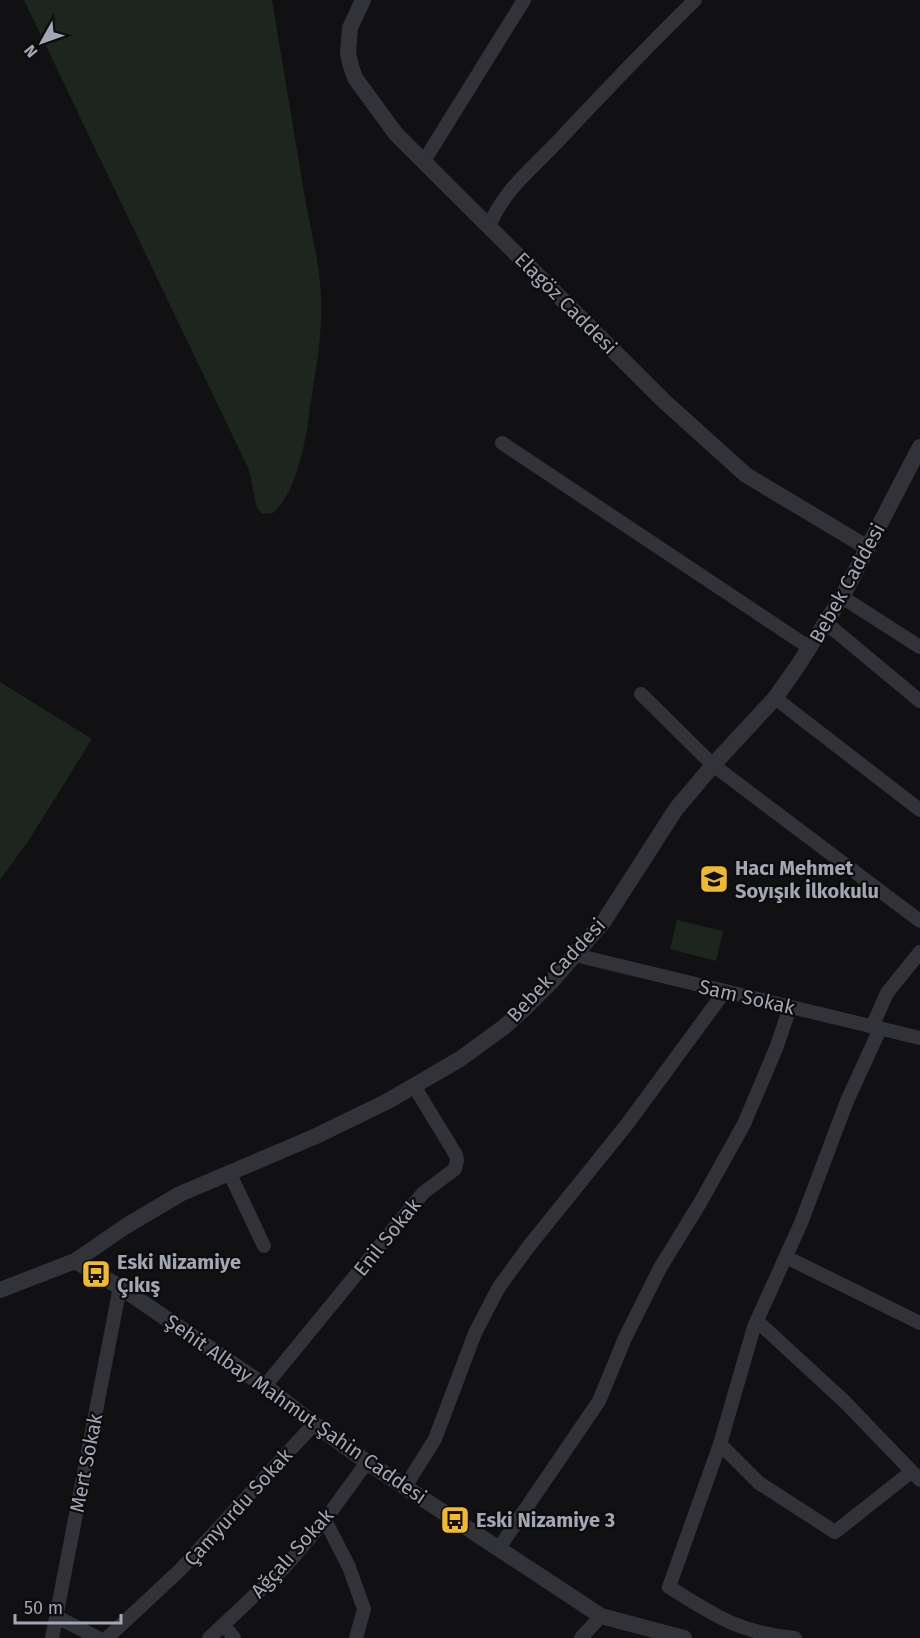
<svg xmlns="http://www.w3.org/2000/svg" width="920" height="1638" font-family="'Fira Sans',sans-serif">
<rect width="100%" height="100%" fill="#111113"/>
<path fill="#1d251f" d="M24,0h248c11,66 22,132 33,198 6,34 15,65 16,100 2,39 -7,79 -12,118 -4,28 -13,77 -36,97l-11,1 -5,-6 -8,-38z
M0,682l92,57 -63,101 -29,40z
M677,920l46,11 -7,30 -46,-12z"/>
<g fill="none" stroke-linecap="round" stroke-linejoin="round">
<path stroke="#323338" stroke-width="14" d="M424,161l100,-161
M489,226c16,-38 44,-58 72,-88 44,-47 88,-93 134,-138
M502,443l308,205
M842,597l78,50
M826,623l94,78
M641,694l72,71 207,156
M775,698l145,112
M575,955l345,83
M872,1027l15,-34 33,-41
M229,1172l35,74
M786,1257l134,66
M757,1321l88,81 75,78
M265,1386l158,-193 32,-24 2,-9 -1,-5 -42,-69
M720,1444l39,39 76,49 76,-60
M405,1487l30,-48 40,-106 24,-46 30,-41 99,-123 97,-132
M325,1520l24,47 15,42 -8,29
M499,1548l100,-147 26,-63 35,-70 40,-65 44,-79 33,-78 13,-39
M57,1617l41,21
M224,1625l10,13
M52,1638l68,-351
M107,1638l73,-68 134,-146
M209,1638l75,-70 41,-48 42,-58
M581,1638l20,-22
M795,1638c-56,-5 -79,-22 -126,-51l51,-143 34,-117 47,-104 46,-122 33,-72"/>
<path stroke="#323338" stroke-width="16" d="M363,0l-13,28 -2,26 3,12 4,12 41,56 269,268 81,73 122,73
M75,1261l45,26 145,99 49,38 53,38 234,154 83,22
M0,1290l75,-29 51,-35 54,-32 134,-57 74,-36 72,-42 44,-32 20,-18 28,-28 52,-60 72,-112 37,-44 62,-67 22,-31 45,-70 78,-150"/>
</g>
<defs>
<g id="school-square" transform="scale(1.5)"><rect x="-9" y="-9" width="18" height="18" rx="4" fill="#f0ba2c" stroke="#0c0c0e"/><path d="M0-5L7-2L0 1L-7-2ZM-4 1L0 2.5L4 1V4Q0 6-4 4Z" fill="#111"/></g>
<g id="bus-square" transform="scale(1.5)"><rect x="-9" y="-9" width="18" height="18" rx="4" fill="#f0ba2c" stroke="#0c0c0e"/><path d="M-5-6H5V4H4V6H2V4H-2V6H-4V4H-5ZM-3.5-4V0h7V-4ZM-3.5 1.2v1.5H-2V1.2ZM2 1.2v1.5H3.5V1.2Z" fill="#111"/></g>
</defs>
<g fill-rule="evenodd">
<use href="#school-square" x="714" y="879"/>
<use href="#bus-square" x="96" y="1274"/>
<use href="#bus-square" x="455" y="1520"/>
</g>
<g text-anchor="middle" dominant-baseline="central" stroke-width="4.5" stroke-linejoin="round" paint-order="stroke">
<g font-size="20" fill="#a2a7b3" stroke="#0c0c0e">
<text transform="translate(566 303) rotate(45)">Elagöz Caddesi</text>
<text transform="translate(847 583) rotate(-61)">Bebek Caddesi</text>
<text transform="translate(556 970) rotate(-47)">Bebek Caddesi</text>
<text transform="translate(747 997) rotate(13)">Sam Sokak</text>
<text transform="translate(387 1237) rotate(-51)">Enil Sokak</text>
<text transform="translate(296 1409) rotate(35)">Şehit Albay Mahmut Şahin Caddesi</text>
<text transform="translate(86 1463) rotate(-79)">Mert Sokak</text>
<text transform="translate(238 1507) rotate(-48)">Çamyurdu Sokak</text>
<text transform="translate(292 1553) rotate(-48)">Ağçalı Sokak</text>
</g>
<g font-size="20" font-weight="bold" fill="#a2a7b3" stroke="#0c0c0e" text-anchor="start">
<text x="735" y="868">Hacı Mehmet<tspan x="735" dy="23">Soyışık İlkokulu</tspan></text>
<text x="117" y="1262">Eski Nizamiye<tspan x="117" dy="23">Çıkış</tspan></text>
<text x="476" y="1520">Eski Nizamiye 3</text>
</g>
</g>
<g transform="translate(42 42) rotate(230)" stroke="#0c0c0e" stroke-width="4.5" paint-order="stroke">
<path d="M0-4.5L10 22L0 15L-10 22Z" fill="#a2a7b3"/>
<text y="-9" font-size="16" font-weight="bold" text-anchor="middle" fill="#a2a7b3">N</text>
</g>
<path d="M15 1614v9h106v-9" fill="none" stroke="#a2a7b3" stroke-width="3"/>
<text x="24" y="1614" font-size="18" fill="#a2a7b3" stroke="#0c0c0e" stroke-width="4.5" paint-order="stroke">50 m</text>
</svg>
